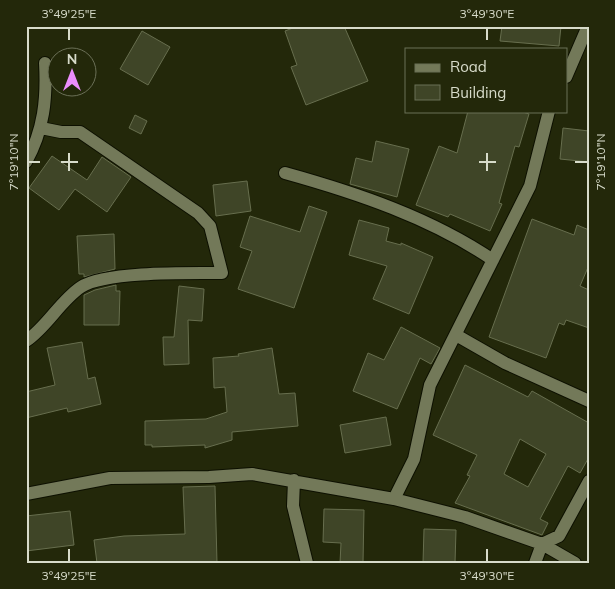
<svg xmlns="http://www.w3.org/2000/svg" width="615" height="589" font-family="Mulish,sans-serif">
<rect width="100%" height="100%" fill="#23280a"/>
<path fill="#3f4527" stroke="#676e4e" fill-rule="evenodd" d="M298,26h46l24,55 -62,24 -15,-38 6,-2 -12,-34z
M502,26h59l-2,20 -59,-5z
M142,31l28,16 -22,38 -28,-16z
M468,111h52l9,3 -10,33 -4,-1 -16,57 3,1 -12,27 -40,-17 -2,3 -32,-12 23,-59 18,7z
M135,115l12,6 -6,13 -12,-6z
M563,128l26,3v31l-29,-3z
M376,141l33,8 -12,48 -47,-13 6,-26 16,4z
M52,156l35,24 15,-23 29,20 -24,35 -32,-23 -16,21 -30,-22z
M247,181l4,30 -35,5 -3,-31z
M309,206l18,6 -33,96 -56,-19 14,-38 -12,-4 10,-31 50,16z
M532,219l42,16 3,-10 12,5v35l-9,21 9,4v38l-23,-8 -2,5 -5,-2 -13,35 -57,-21z
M359,220l30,8 -3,13 15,4v-2l32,14 -24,57 -36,-15 14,-33 -38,-11z
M114,234l1,35 -31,8v-3h-5l-2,-38z
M116,285v6h4l-1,34h-35v-30l11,-5z
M179,286l25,3 -2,32 -14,-1 1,44 -25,1 -1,-28h11z
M401,327l39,21 -9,16 -11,-6 -23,51 -44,-18 15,-38 16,7z
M82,342l6,37 7,-2 6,27 -33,8 -1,-4 -41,10v-26l29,-7 -8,-37z
M272,348l7,46 16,-1 3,33 -66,6v8l-27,8v-3l-53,2v-2h-7v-24l61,-2 21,-7 -2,-25 -11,1 -1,-30 26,-2 -1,-2z
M465,365l63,32 4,-6 57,32v34l-9,16 -12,-7 -28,53 8,4 -6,12 -87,-32 15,-27 -3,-1 10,-20 -44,-20zM520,439l26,15 -18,33 -24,-13z
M386,417l5,28 -46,8 -5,-28z
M215,486l2,77h-120l-3,-23 30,-4 61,-2 -2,-47z
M324,509l40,1 -1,53h-23l1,-20 -18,-1z
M70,511l4,34 -48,6v-35z
M424,529l32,1 -1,33h-32z"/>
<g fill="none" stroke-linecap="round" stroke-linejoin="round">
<g stroke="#0d1000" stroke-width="14">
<path id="minor" d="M566,77l22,-51
M26,162c18,-32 21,-64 19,-99
M285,173c72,20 146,45 208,87
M456,335l49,28 84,38
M26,341c21,-14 34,-40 55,-54 24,-16 110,-14 141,-14l-12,-47 -12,-13 -118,-81h-19l-20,-4
M294,480l-1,26 14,57
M26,494l84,-16 99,-1 43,-3 142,25 71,18 77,27 33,19
M394,499l20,-40 16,-74 100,-199 19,-75
M542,544l17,-8 30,-55
M535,563l7,-19"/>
</g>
<use href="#minor" stroke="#737959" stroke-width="12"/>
</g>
<path fill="none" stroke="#d7dbca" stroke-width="2" d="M69,28v12M487,28v12M69,153v18M487,153v18M28,162h12M61,162h17M479,162h17M575,162h13M69,549v13M487,549v13"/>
<rect width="615" height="589" fill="none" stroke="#23280a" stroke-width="55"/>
<rect x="405" y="48" width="162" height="65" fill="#23280a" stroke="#6b7057"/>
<rect x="415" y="64" width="25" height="8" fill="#737959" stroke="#6b7057"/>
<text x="450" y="72" font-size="15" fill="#d7dbca">Road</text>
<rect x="415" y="85" width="25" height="15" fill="#3f4527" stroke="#6b7057"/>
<text x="450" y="98" font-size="15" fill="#d7dbca">Building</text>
<g transform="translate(72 72)"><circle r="24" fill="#23280a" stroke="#6b7057"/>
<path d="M0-4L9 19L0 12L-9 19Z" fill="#eb8dfc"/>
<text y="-8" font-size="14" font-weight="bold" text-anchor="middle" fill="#d7dbca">N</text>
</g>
<rect x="28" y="28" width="560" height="534" fill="none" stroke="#d7dbca" stroke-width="2"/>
<g font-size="12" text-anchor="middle" fill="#d7dbca">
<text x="69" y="18">3°49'25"E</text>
<text x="487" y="18">3°49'30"E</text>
<text transform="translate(14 162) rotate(-90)" y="4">7°19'10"N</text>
<text transform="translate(601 162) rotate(-90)" y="4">7°19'10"N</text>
<text x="69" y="580">3°49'25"E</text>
<text x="487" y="580">3°49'30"E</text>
</g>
</svg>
